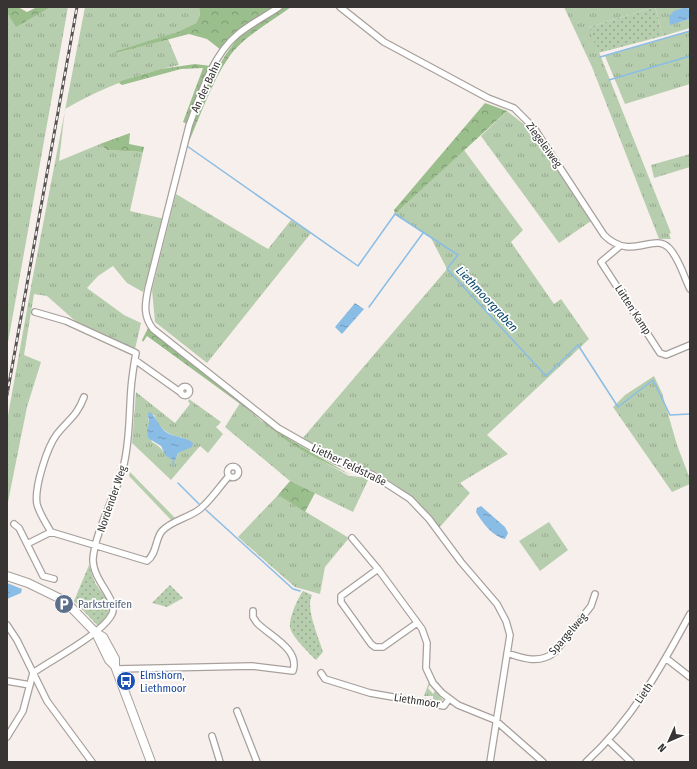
<svg xmlns="http://www.w3.org/2000/svg" width="697" height="769" font-family="'Fira Sans Condensed',sans-serif">
<defs>
<pattern id="grass-tufts" width="24" height="20" patternUnits="userSpaceOnUse"><rect width="24" height="20" fill="#b7ceae"/><path d="M3 7l-1-3M5 7V3M7 7l1-3M15 17l-1-3M17 17v-4M19 17l1-3" fill="none" stroke="#96a88e"/></pattern>
<pattern id="forest-crowns" width="20" height="18" patternUnits="userSpaceOnUse"><rect width="20" height="18" fill="#9bbe8d"/><path d="M2 6a3 3 0 1 1 6 0M12 15a3 3 0 1 1 6 0" fill="none" stroke="#7f9b74"/></pattern>
<pattern id="park-dots" width="8" height="8" patternUnits="userSpaceOnUse"><rect width="8" height="8" fill="#b7ceae"/><path d="M2 2h.1M6 6h.1" fill="none" stroke="#96a88e" stroke-width="1.8" stroke-linecap="round"/></pattern>
<pattern id="water-ripples" width="26" height="14" patternUnits="userSpaceOnUse"><rect width="26" height="14" fill="#8abde5"/><path d="M2 4q2-2 4 0t4 0M15 11q2-2 4 0t4 0" fill="none" stroke="#729aba"/></pattern>
</defs>
<rect width="100%" height="100%" fill="#f7efeb"/>
<path fill="url(#grass-tufts)" fill-rule="evenodd" d="M51,7h17l-61,341v-335l9,13z
M85,7h114l1,8 -4,8 -19,9 -63,22 54,-15 11,26c-41,9 -78,23 -114,44l-6,52 41,-17 7,6 36,2 -13,59 35,8 -22,73 -16,-9 -14,-17 -15,10 -11,12 37,27 17,8 -6,26 -54,-23 -34,-30 -13,-2 -10,61 17,7 -14,45 -20,100v-86l26,-145z
M564,7h126v3l-4,-3 -4,2 -2,13 10,-3v9l-27,8 -8,-29 -66,20 82,206 -2,1 2,5h-12l-67,-172z
M690,31v53l-65,20 -20,-48z
M507,111l24,19 60,91 -32,22 -78,-107z
M464,150l59,80 -12,12 43,62 7,-5 28,40 -102,96 21,19 -48,29 10,10 -31,35 -25,-29 -20,-15 -18,-12 -44,-17 -30,-16 145,-170 -16,-31 -36,-24z
M690,154v13l-36,11 -3,-13z
M176,194l92,55 23,-29 20,13 -104,130 -52,-41 -3,-32z
M654,376l8,17 15,52 13,34v5l-18,8 -59,-85 12,-12z
M136,392l39,31 15,-19 -2,-3 1,-2 32,23 -5,5 7,7 -15,19 -8,-7 -29,34 -39,-37zM154,415c5,14 15,21 30,23v11l-6,4 -3,8c-10,-6 -13,-14 -23,-19l-5,-13 2,-5 -1,-7z
M240,403l44,36 65,37 20,2 -16,34 -63,-31 -65,-54z
M130,472l45,46 -4,2 -42,-44z
M278,495l71,43 -24,29 -5,27 -25,-7 -57,-50z
M549,522l19,28 -28,21 -21,-30z
M429,682l1,3 -2,3 5,6 2,-3 8,9 -3,2 -7,-3v-3h-9z"/>
<path fill="url(#forest-crowns)" d="M7,7h11l9,5 10,-5h14l-35,20 -9,-14z
M199,7h75l-41,27 -12,16 -14,-11 -18,-5 -76,20 4,-3 60,-19 19,-9 4,-8z
M283,7h8c-20,15 -47,29 -62,50 -18,26 -29,60 -42,89l10,-42 29,-50 12,-16z
M195,64l16,2 -24,58 -4,-2 20,-54 -22,1 -59,16 -3,-2 2,-2 40,-12z
M485,103l22,8 -112,103 -1,-4z
M130,133l-1,11 15,3 -1,5 -36,-2 -7,-6z
M148,328l4,2 39,33 68,53 -1,1 -111,-81 -4,6 -1,-2z
M265,420l24,19 63,37 -47,-24 -21,-13 -21,-17z
M290,481l25,12 -10,19 -27,-17z"/>
<path fill="url(#park-dots)" d="M655,7l8,29 -65,17 -9,-26z
M89,565l6,18 15,21 -2,10 -10,12 -24,-25z
M170,585l13,13 -16,9 -15,-4z
M303,591l9,4c-7,13 7,43 11,57l-7,8c-7,-7 -25,-24 -26,-33 -1,-10 8,-29 13,-36z"/>
<path fill="url(#water-ripples)" d="M686,7l4,3v9l-20,6 -1,-9 5,-5z
M355,303l9,6 -22,25 -7,-7z
M150,412c7,6 9,15 16,20 9,6 19,4 27,11l-1,4 -14,6 -3,8 -9,-5 -5,-10 -13,-8 -1,-9 2,-5 -1,-11z
M481,506l24,21 3,6 -3,6c-12,-2 -23,-17 -29,-27l1,-4z
M7,583l15,6 -1,4 -14,6z"/>
<g fill="none" stroke-linecap="round" stroke-linejoin="round">
<path stroke="#8abde5" stroke-width="1.5" d="M600,57l90,-26
M609,80l81,-24
M187,146l171,120 37,-52 63,41 -11,14 99,107 32,-31 40,62 35,-27 17,35 20,-1
M369,307l54,-74
M173,461l1,5
M178,483l21,21
M206,510l87,79 7,2"/>
<g stroke="#a7a09c" stroke-width="8">
<path id="street" d="M279,7c-13,9 -29,17 -41,27 -26,21 -38,62 -49,92l-41,163c-3,15 -5,27 5,40l125,99 58,33 37,14 37,24 19,20 32,43 36,42 9,17 4,14 -20,127
M340,7l44,35 104,56 26,10 20,20 70,107c27,27 49,-3 65,13 10,10 15,29 21,41
M620,246l-19,16 59,91 6,2 24,-10
M135,360l45,32
M180.5 391a4.5 4.5 0 1 1 9 0a4.5 4.5 0 1 1-9 0Z
M84,397c-7,19 -15,22 -27,37 -10,13 -23,54 -20,70 2,9 9,19 14,28l96,29c10,-7 8,-22 15,-30 10,-11 27,-13 38,-22 11,-9 20,-23 29,-33
M227.5 472a5.5 5.5 0 1 1 11 0a5.5 5.5 0 1 1-11 0Z
M14,524l5,4 8,16
M51,532l-24,12 16,32 11,3
M352,538l26,31
M417,623l-34,24h-8l-4,-3 -30,-42v-6l37,-27 44,60 5,14 -1,25 7,15 9,10 16,12 37,15 48,42
M7,625l10,15 30,61 45,61
M507,653c17,6 33,11 48,-1l36,-46 4,-12
M667,659l23,18
M116,669l136,-3 41,5c7,-22 -23,-35 -36,-48l-4,-6v-6
M33,673c20,-14 69,-39 79,-59 7,-14 -20,-34 -19,-55 2,-28 24,-66 31,-95 6,-26 5,-50 7,-75 1,-13 3,-25 5,-36l-70,-32 -31,-9
M321,673l4,6 45,14 74,13 5,-7
M7,681l23,4
M237,711l20,51
M212,736l8,26
M7,737l16,-26 10,-38
M609,741l22,21
M586,762c46,-42 75,-94 104,-148"/>
</g>
<g stroke="#a7a09c" stroke-width="10">
<path id="secondary" d="M7,576l21,7 37,18 31,32 7,4 12,22v7
M96,633l13,27 6,6 36,96"/>
</g>
<use href="#street" stroke="#fff" stroke-width="5.5"/>
<use href="#secondary" stroke="#fff" stroke-width="8"/>
<g stroke="#585452" stroke-width="3">
<path id="rail" d="M7,395l70,-388"/>
</g>
<use href="#rail" stroke="#fff" stroke-width="1.5" stroke-dasharray="4.5" stroke-linecap="butt"/>
</g>
<defs>
<g id="parking-disc" transform="scale(1)"><circle r="9.5" fill="#5c6f8a" stroke="#fff"/><path d="M-3.5-5.5H1a3.5 3.5 0 0 1 0 7H-1V5.5H-3.5ZM-1-3.4V-.6H.8a1.4 1.4 0 0 0 0-2.8Z" fill="#fff"/></g>
<g id="bus-disc" transform="scale(1)"><circle r="9.5" fill="#1a4fb4" stroke="#fff"/><path d="M-5-6H5V4H4V6H2V4H-2V6H-4V4H-5ZM-3.5-4V0h7V-4ZM-3.5 1.2v1.5H-2V1.2ZM2 1.2v1.5H3.5V1.2Z" fill="#fff"/></g>
</defs>
<g fill-rule="evenodd">
<use href="#parking-disc" x="64" y="604"/>
<use href="#bus-disc" x="126" y="681"/>
</g>
<g text-anchor="middle" dominant-baseline="central" stroke-width="3.5" stroke-linejoin="round" paint-order="stroke">
<g font-size="11" fill="#373433" stroke="#fff">
<text transform="translate(206 87) rotate(-65)">An der Bahn</text>
<text transform="translate(544 145) rotate(54)">Ziegeleiweg</text>
<text transform="translate(633 310) rotate(57)">Lütten Kamp</text>
<text transform="translate(349 465) rotate(26)">Liether Feldstraße</text>
<text transform="translate(112 499) rotate(-71)">Nordender Weg</text>
<text transform="translate(568 634) rotate(-49)">Spargelweg</text>
<text transform="translate(644 693) rotate(-56)">Lieth</text>
<text transform="translate(417 701) rotate(9)">Liethmoor</text>
</g>
<g font-size="11" fill="#4e5e75" stroke="#fff" text-anchor="start">
<text x="78" y="604">Parkstreifen</text>
</g>
<g font-size="11" fill="#164399" stroke="#fff" text-anchor="start">
<text x="140" y="675">Elmshorn,<tspan x="140" dy="13">Liethmoor</tspan></text>
</g>
<g font-size="12" font-style="italic" fill="#0a476d" stroke="#fff">
<text transform="translate(487 299) rotate(47)">Liethmoorgraben</text>
</g>
</g>
<rect width="697" height="769" fill="none" stroke="#373433" stroke-width="16"/>
<g transform="translate(669 741) rotate(225)" stroke="#ffffff" stroke-width="3" paint-order="stroke">
<path d="M0-3L7 15L0 10L-7 15Z" fill="#373433"/>
<text y="-6" font-size="11" font-weight="bold" text-anchor="middle" fill="#373433">N</text>
</g>
</svg>
